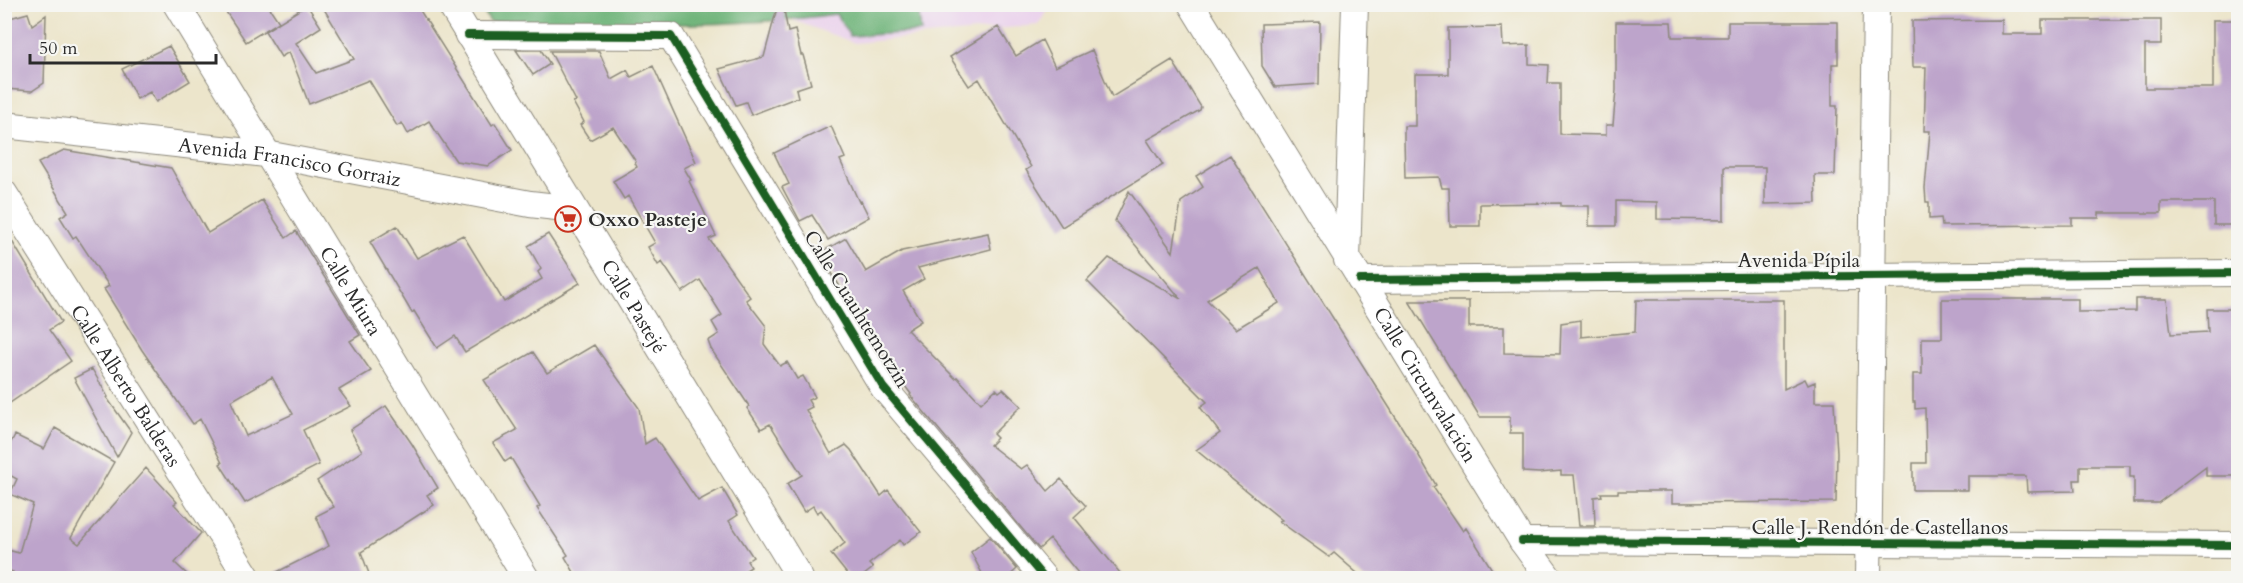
<svg xmlns="http://www.w3.org/2000/svg" width="2243" height="583" font-family="Cardo,serif">
<rect width="100%" height="100%" fill="#f6f6f2"/>
<filter id="ink" filterUnits="userSpaceOnUse"><feTurbulence type="fractalNoise" baseFrequency=".0167" numOctaves="2"/><feDisplacementMap in="SourceGraphic" scale="12" xChannelSelector="R" yChannelSelector="G"/><feConvolveMatrix kernelMatrix="1 2 1 2 8 2 1 2 1" color-interpolation-filters="sRGB"/></filter>
<filter id="wash" filterUnits="userSpaceOnUse"><feTurbulence type="fractalNoise" baseFrequency=".008" numOctaves="4" result="noise"/><feDisplacementMap in="SourceGraphic" scale="24" xChannelSelector="R" yChannelSelector="G"/><feGaussianBlur stdDeviation="1.35" result="paint"/><feColorMatrix in="noise" values="0 0 0 0 0 0 0 0 0 0 0 0 0 0 0 0 0 1.4 0 .05"/><feComposite in="paint" operator="in"/></filter>
<g filter="url(#wash)">
<rect width="100%" height="100%" fill="#ece5cb"/>
<path fill="#ead1ec" d="M479,5h572l-13,20 -183,18 -63,-23 -302,2z"/>
<path fill="#6db378" stroke="#4c6f52" stroke-width="1.5" d="M479,5h436l3,2 3,25 -71,4 -14,-22c-114,16 -231,9 -346,8z"/>
<g id="blocks">
<path fill="#bda4cb" fill-rule="evenodd" d="M238,4h29l12,18 -33,20 -20,-30z
M321,4h95l76,121 3,-2 17,27 -24,16 -32,-5 -27,-40 -21,13 -6,-11 -5,3 -28,-46 -60,24 -20,-52 -8,5 -16,-26 42,-26 14,22 -25,16 20,30 38,-14z
M778,4h5l5,28 7,-2 6,25h2l8,29 -15,5 2,8 -47,18 -5,-13 -10,3 -17,-36 45,-12z
M28,13l4,12 14,-10 -2,68 -12,8 -27,-2 1,-70z
M2002,20v14h40v-14h119v25h-16v43h68v-68h25v205h-24v-23h-53v11h-62v5h-27v7l-130,1 -1,-8 -12,1v-17h-3l-1,-14 5,-57h-6l2,-64h-13l-1,-46z
M1320,22l-1,62 -44,3 -13,-21 -1,-42z
M1616,22h55l1,15h56v-15h110v42h-6v42h5l-2,69h-20l1,28 -51,1v-37h-41v53l-67,-1v-17l-41,-1v25h-27v-20h-28v-3l-81,1v22h-30l-1,-38h-7l-3,-11 -34,1 -1,-40v-12h11v-52h33v-46l54,-1 1,19 26,-1v19l20,1 -1,18h12v51l46,1v-10h7l3,-35z
M998,27l18,29 26,-16 13,27 37,-17 20,47 60,-37 29,47 -1,3 -53,30 16,25 -101,62 -36,-57 5,-3 -52,-88 -10,7 -19,-29z
M169,46l21,35 -34,21 -6,-10 -13,7 -15,-30z
M516,50h25l9,14 -17,11z
M550,51h49l12,28 16,-9 4,7 22,-11 43,96 -12,6 7,12 -2,1 27,55 -7,3 41,58 -4,3 20,26 -2,18 16,22 7,-4 10,17 6,-3 12,21 -7,3 4,7 -6,3 25,44 15,-9 5,5 30,46 7,-6 33,42 -18,13 -3,-5 -31,24 4,4 -14,11h-8l-20,-25 14,-11 -24,-33 -4,3 -4,-7 -9,6 -17,-28 15,-9 -32,-51 -9,5 -14,-21 2,-2 -38,-57 -3,-8 11,-7 -7,-12 10,-7 -22,-35 -18,12 -20,-30 -4,3 -10,-18 7,-4 -27,-47 -4,3 -11,-18 24,-14 -2,-4 1,-1 -23,-35 -23,13 -10,-15 4,-3 -11,-20 3,-1z
M831,126l14,32 -5,2 19,42 2,-1 8,16 -41,23 -16,-25 -12,6 -18,-34 7,-3 -15,-31z
M64,150l107,18 37,65 54,-33 24,38 10,-7 64,104 -10,6 21,30 -32,19 12,16 -48,24 16,35 -74,38 -25,-39 2,-1 -22,-44 -7,5 -51,-74 -38,-61 5,-3 -33,-50 -3,2 -13,-21 8,-5 -30,-49zM272,377l21,37 -47,22 -15,-35z
M1230,155l178,282 28,48 -3,2 30,44 3,-3 32,51h-134l-30,-26 -5,4 -50,-36 3,-1 -86,-70 24,-17 -20,-26 7,-5 -120,-121 22,-23 72,41 -66,-78 14,-30 44,61 8,-50 22,-15 -7,-11zM1259,268l20,35 -43,26 -29,-29z
M397,226l20,32 46,-23 41,67 38,-23 -4,-7 3,-3 -13,-23 20,-12 32,49 -115,69 -10,-16 -18,12 -23,-37 -2,2 -42,-71z
M4,228l57,94 -12,8 22,31 -67,46z
M988,233l3,16 -73,19 6,11 -21,12 18,30 -14,9 48,48 2,-1 24,26 15,-14 3,3 4,-3 18,17 -28,28 4,4 -7,7 31,24 6,-4 21,26 13,-12 25,27 -12,11 51,62h-42l-33,-40 -11,10 -129,-154 1,-1 -34,-45 -57,-96 26,-15 20,34 36,-21z
M1942,299h136v13l57,-1v-12h32l4,35 37,-2 -1,-23h31v167h-32v-9l-48,36h-24v-26h-4v-11h-50v14h-6l1,11 -48,1 -1,-16h-58v14h-55v-27h13l-1,-55 -10,1v-7h-2v-28h9v-36h20z
M1636,300h148v89l21,-10 3,6 7,-3v20h19l3,51 -1,49 -164,1v-12h-54v2h-17l1,3 -8,1 1,29h-16l-5,-51h-13v-4l-22,2 -16,-1v-39h-13v-16h-30l-71,-116h60v26h35v26l56,1 1,-31 20,-3v17l54,-5z
M594,345l45,63 6,36 10,-6 43,63 24,-13 16,27 -9,6 24,36 -6,4 4,6 -19,12h-154l-13,-22 3,-2 -31,-47 3,-2 -29,-48 -6,4 -12,-19 24,-13 -33,-50 49,-28 14,21z
M92,369l16,28 -1,1 24,34 -14,25 -43,-79z
M386,406l26,38 26,44 -11,7 7,10 -73,47 10,27h-108l66,-33 -13,-30 18,-9 -17,-26 45,-30 -12,-21z
M55,428l59,34 -43,76 8,6 67,-76 31,34 -3,2 27,29 -26,30 17,16h-181l2,-7 -9,-3v-20l15,4 14,-49 -23,-10 7,-15 -13,-7v-17l11,-20 29,14z
M990,537l27,32 -11,10h-21l-14,-27z"/>
</g>
</g>
<g filter="url(#ink)">
<use href="#blocks" fill-opacity="0" stroke="#8c887b" stroke-width="1.5"/>
<g fill="none" stroke-linecap="round" stroke-linejoin="round">
<g stroke="#8c887b" stroke-width="28">
<g id="minor">
<path id="s1" d="M176,4l350,574"/>
<path id="s2" d="M450,4l350,574"/>
<path id="s3" d="M1191,4l331,537 27,37"/>
<path d="M468,35l203,1 212,351 161,191"/>
<path id="s4" d="M4,125l262,29 264,50 44,5"/>
<path id="s5" d="M4,193l244,385"/>
<path d="M1347,260l8,-256"/>
<path d="M1360,280l878,-7"/>
<path d="M1522,541l716,4"/>
<path d="M1868,578l8,-574"/>
</g>
</g>
<use href="#minor" stroke="#fff" stroke-width="26"/>
<g stroke="#f6f6f2" stroke-width="11">
<path id="cycleway" d="M468,35l203,1 212,351 161,191
M1360,280l878,-7
M1522,541l716,4"/>
</g>
<use href="#cycleway" stroke="#1b5e20" stroke-width="8"/>
</g>
</g>
<defs>
<g id="supermarket-ring" transform="scale(1.35)"><circle r="9.5" fill="#f6f6f2" stroke="#c8321e" stroke-width="1.5"/><path d="M-6-5.5h2.5l.6 2H6L4.5 2H-2.5L-4.4-4H-6ZM-1.5 3.2a1.3 1.3 0 1 0 .1 0ZM3 3.2a1.3 1.3 0 1 0 .1 0Z" fill="#c8321e"/></g>
</defs>
<g fill-rule="evenodd">
<use href="#supermarket-ring" x="568" y="219"/>
</g>
<g text-anchor="middle" dominant-baseline="central" stroke-width="4.5" stroke-linejoin="round" paint-order="stroke">
<g font-size="20" fill="#2b2b2b" stroke="#f6f6f2">
<text stroke="none"><textPath href="#s4" startOffset="288">Avenida Francisco Gorraiz</textPath></text>
<text x="1799" y="260">Avenida Pípila</text>
<text stroke="none"><textPath href="#s1" startOffset="336">Calle Miura</textPath></text>
<text stroke="none"><textPath href="#s2" startOffset="354">Calle Pastejé</textPath></text>
<text transform="translate(857 309) rotate(58)">Calle Cuauhtemotzin</text>
<text stroke="none"><textPath href="#s3" startOffset="447">Calle Circunvalación</textPath></text>
<text stroke="none"><textPath href="#s5" startOffset="228">Calle Alberto Balderas</textPath></text>
<text x="1880" y="527">Calle J. Rendón de Castellanos</text>
</g>
<g font-size="20" font-weight="bold" fill="#2b2b2b" stroke="#f6f6f2" text-anchor="start">
<text x="588" y="219">Oxxo Pasteje</text>
</g>
</g>
<rect width="2243" height="583" fill="none" stroke="#f6f6f2" stroke-width="24"/>
<path d="M30 54v9h186v-9" fill="none" stroke="#2b2b2b" stroke-width="3"/>
<text x="39" y="54" font-size="18" fill="#2b2b2b" stroke="#f6f6f2" stroke-width="4.5" paint-order="stroke">50 m</text>
</svg>
